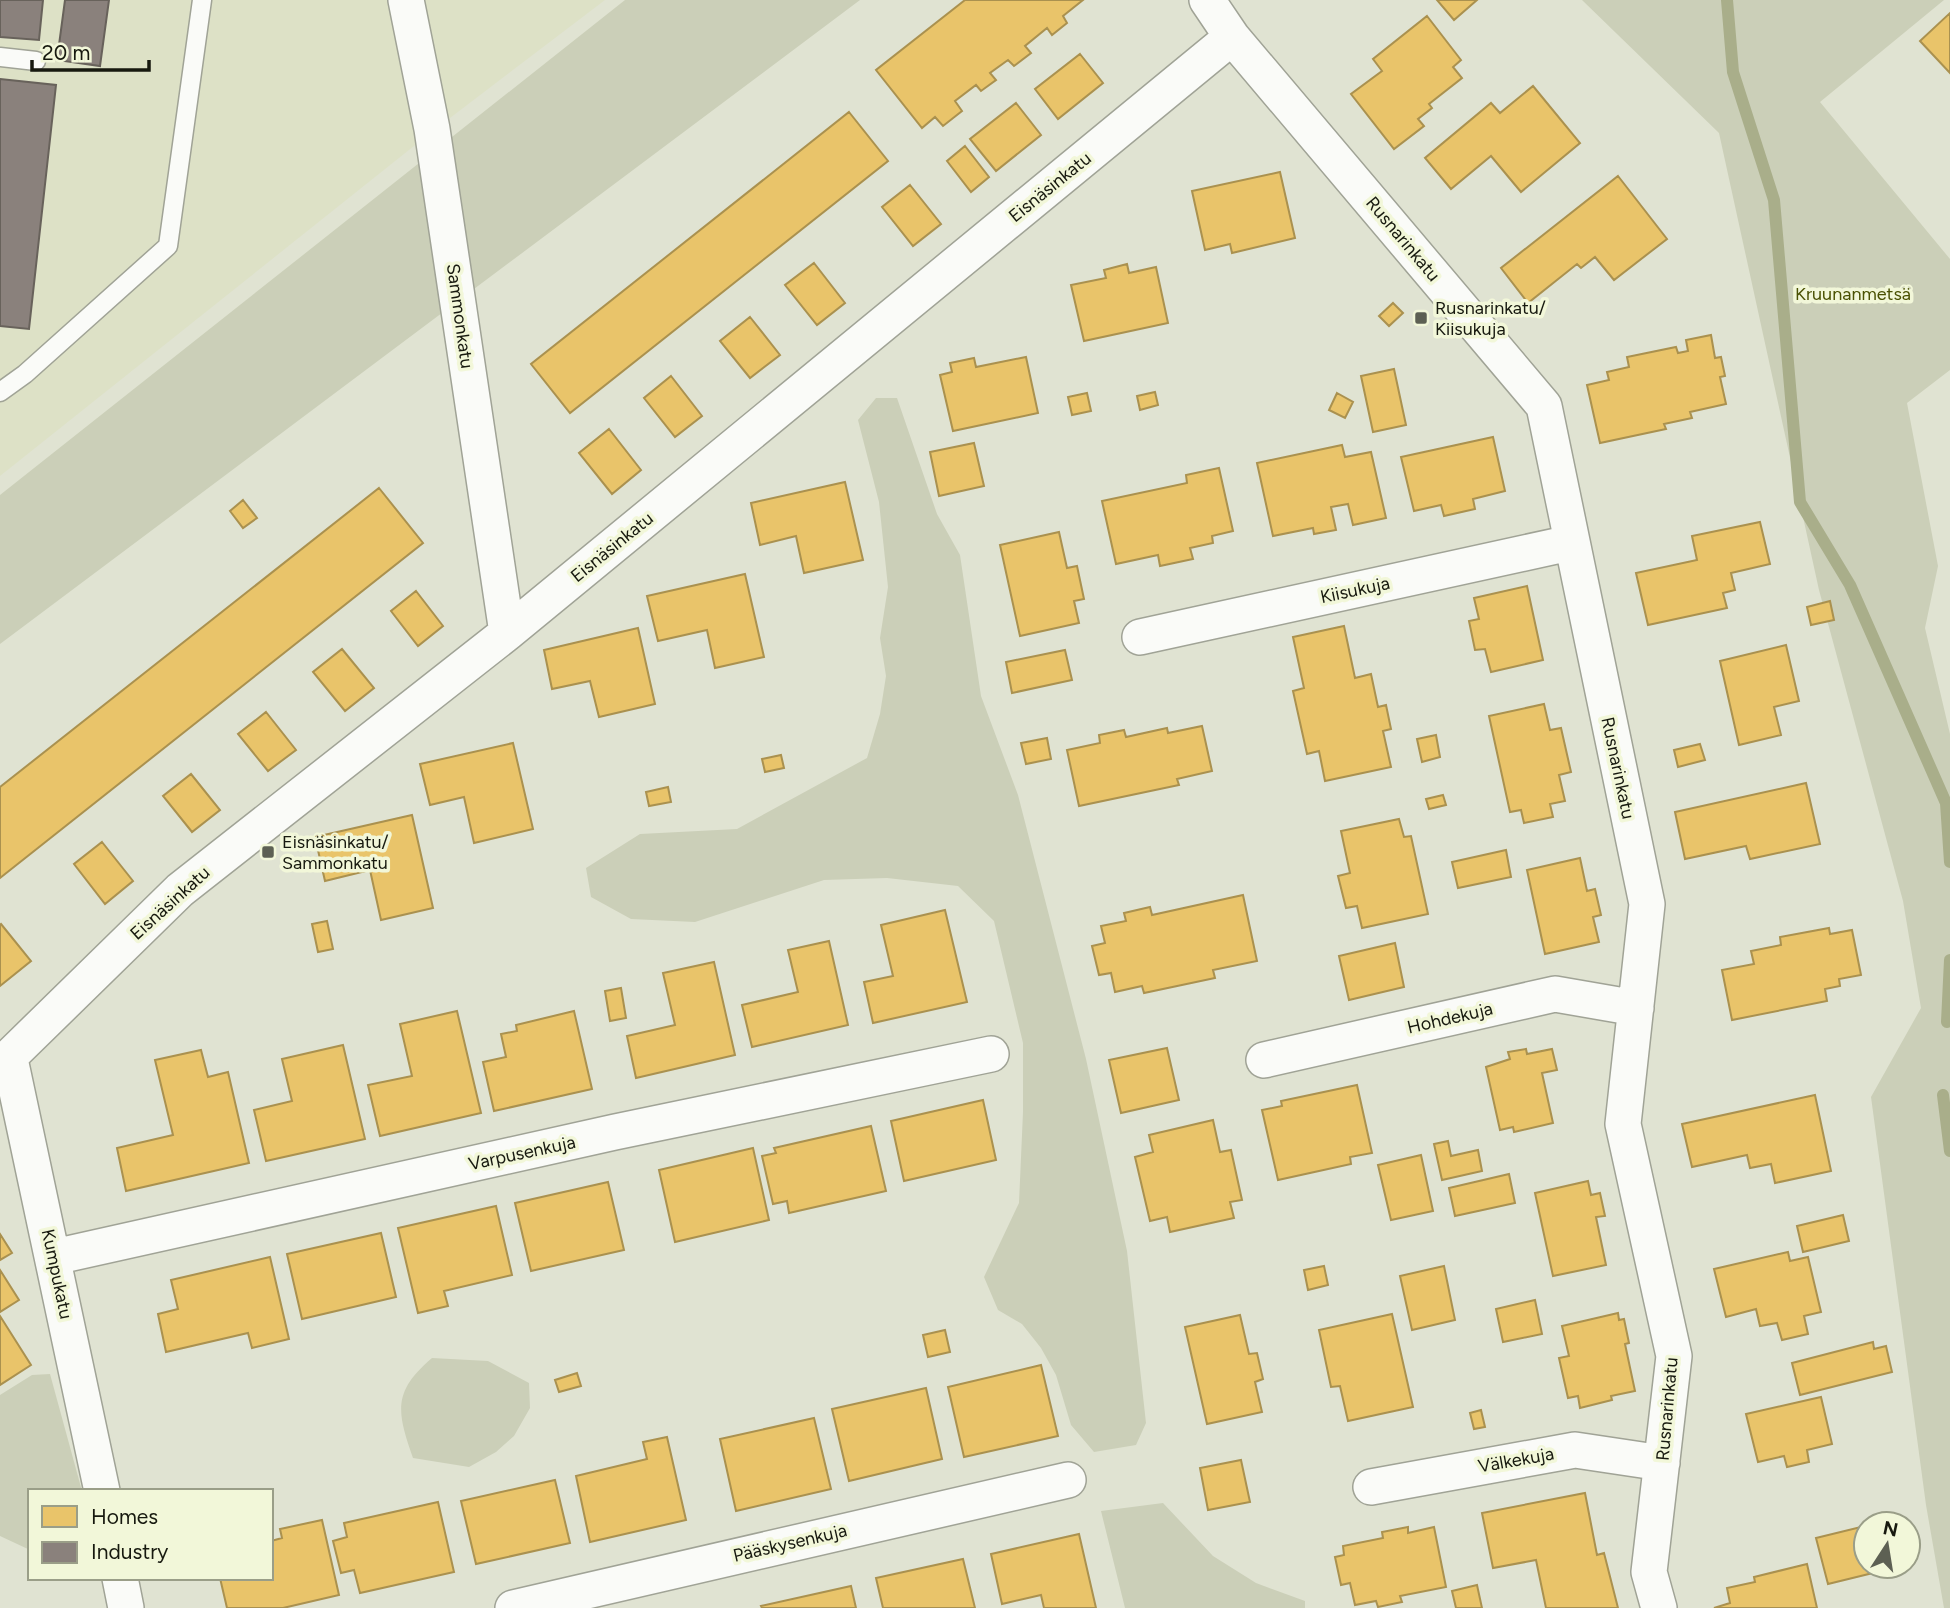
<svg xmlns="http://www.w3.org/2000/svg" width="1950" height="1608" font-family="Figtree,sans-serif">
<rect width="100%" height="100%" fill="#e0e3d2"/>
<path fill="#dde1c6" d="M0,0h605l-176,134 -429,342z"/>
<path fill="#cbcfb8" d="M625,0h235l-860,644v-149z
M1582,0h362l-124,102 130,157v111l-43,33 31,163 -13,62 25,106v874h-6l-18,-103 -55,-408 50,-89 -18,-107 -84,-311 -100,-457z
M876,398h21l40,116 23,41 21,141 37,99 68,264 41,192 19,172 -10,22 -42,7 -23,-27 -15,-50 -15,-27 -19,-24 -24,-14 -14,-33 35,-74 4,-91v-69l-29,-122 -36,-35 -71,-8 -63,2 -129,42 -64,-3 -40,-22 -5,-29 54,-34 97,-5 130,-71 13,-44 6,-38 -6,-38 8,-51 -9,-85 -21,-82z
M432,1358l56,3 41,22 1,25 -16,28 -18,16 -27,15 -56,-9c-16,-46 -21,-66 19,-100z
M50,1374l32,117h-52v59l-30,-14v-141l32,-20z
M1163,1503l50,53 43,27 49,18v7h-180l-24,-97z"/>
<path fill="#e9c46a" stroke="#aa914f" stroke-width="2" d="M965,0h118l-20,16 4,7 -15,12 -5,-7 -22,18 6,7 -17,13 -6,-6 -18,13 6,7 -15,11 -5,-6 -21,16 7,10 -19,15 -8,-9 -13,11 -46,-58z
M1437,0h40l-23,20z
M1950,13v60l-30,-32z
M1427,16l34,44 -8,7 9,11 -33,26 3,4 -14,11 6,7 -30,23 -43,-55 31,-23 -9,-12z
M1080,54l23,29 -45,36 -23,-30z
M1533,86l47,57 -59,49 -30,-36 -40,33 -26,-31 66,-55 9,10z
M1016,103l25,32 -45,36 -26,-32z
M849,112l39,49 -318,252 -39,-49z
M965,146l24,31 -18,15 -24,-31z
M1280,172l15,66 -63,15 -2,-9 -25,6 -13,-59z
M1618,176l49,63 -53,41 -19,-23 -14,11 -4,-4 -49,39 -27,-35z
M910,185l31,39 -28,22 -31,-39z
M814,263l31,40 -28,22 -32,-40z
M1127,264l2,9 27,-6 12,56 -84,18 -13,-56 35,-7 -2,-8z
M1393,303l10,10 -14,13 -10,-10z
M750,317l30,38 -30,23 -30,-37z
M1711,335l4,23 6,-1 4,19 -5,1 6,27 -36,8 2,6 -28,6 2,5 -66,14 -13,-58 22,-5 -2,-8 22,-5 -2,-10 49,-10 2,6 10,-2 -2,-11z
M1026,357l12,56 -85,18 -13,-56 12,-3 -2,-9 24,-5 2,9z
M1394,369l12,56 -33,7 -12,-56z
M671,376l31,40 -27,21 -31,-39z
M1155,392l3,13 -18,5 -3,-14z
M1087,393l4,18 -19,4 -4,-18z
M1337,393l16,9 -8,16 -16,-8z
M609,429l32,41 -29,24 -33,-41z
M1493,437l12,54 -32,8 2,10 -31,7 -3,-11 -27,6 -13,-54z
M974,443l10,43 -45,10 -9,-44z
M1342,445l3,12 26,-5 15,66 -33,7 -5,-21 -17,3 5,23 -22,4 -1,-6 -40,8 -16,-73z
M1219,468l14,63 -21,5 1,7 -23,5 3,11 -33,7 -2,-11 -42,9 -14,-63 85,-18 -1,-8z
M845,482l18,78 -59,13 -8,-37 -36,9 -9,-42z
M379,488l44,55 -423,335v-91z
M243,500l14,18 -14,10 -13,-17z
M1760,522l10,42 -39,9 4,17 -12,3 4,15 -79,17 -12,-52 61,-13 -5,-24z
M1059,532l8,36 10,-2 7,33 -10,2 5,22 -59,13 -20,-91z
M745,574l19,83 -49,11 -8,-38 -49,11 -11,-45z
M1527,586l16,74 -52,12 -6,-23 -10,1 -6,-29 10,-2 -5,-21z
M416,591l27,35 -25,20 -27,-35z
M1830,601l4,19 -23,5 -4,-18z
M1344,626l11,52 16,-4 7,33 8,-2 5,24 -8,2 8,36 -66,14 -6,-30 -12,3 -14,-63 11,-3 -11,-51z
M638,628l17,76 -56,13 -9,-36 -38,8 -8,-39z
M1786,645l13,56 -25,6 7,28 -42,10 -19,-84z
M342,649l32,39 -29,23 -32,-39z
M1065,650l7,30 -60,13 -6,-31z
M1544,704l6,26 11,-2 10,44 -12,3 6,26 -15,3 3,13 -29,6 -3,-13 -11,2 -21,-96z
M266,712l30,38 -28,21 -30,-37z
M1202,726l10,45 -35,8 2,6 -100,21 -12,-56 33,-7 -1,-8 25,-5 2,7 41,-9 1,5z
M1436,735l4,22 -18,5 -5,-23z
M1047,738l4,21 -25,5 -5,-21z
M513,743l20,86 -59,14 -10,-46 -34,8 -10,-41z
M1700,744l5,16 -27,7 -4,-17z
M781,755l3,13 -19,4 -3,-13z
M191,774l29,36 -28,22 -29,-36z
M1806,783l14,61 -70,15 -4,-13 -61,13 -10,-47z
M668,787l3,15 -22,4 -3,-14z
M1443,795l3,10 -17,4 -3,-10z
M412,815l21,93 -52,12 -11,-50 -45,11 -10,-44z
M1399,819l5,18 7,-1 17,78 -66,14 -5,-22 -11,2 -8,-32 12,-3 -9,-42z
M102,842l31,39 -28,23 -31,-40z
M1506,850l5,27 -53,11 -6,-26z
M1580,858l7,33 8,-2 6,26 -8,2 6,25 -54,12 -18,-84z
M1243,895l14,66 -44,9 2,8 -71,15 -2,-7 -27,6 -4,-19 -12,2 -7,-29 13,-3 -4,-17 25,-5 -2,-8 26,-6 2,8z
M945,910l22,92 -94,21 -9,-41 29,-6 -12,-51z
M327,921l6,28 -15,3 -6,-28z
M1,924l30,37 -31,25v-61z
M1829,928l1,6 22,-4 9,45 -22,4 1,7 -15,3 2,12 -95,19 -10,-50 32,-6 -3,-13 30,-6 -1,-8z
M829,941l19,84 -96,22 -10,-42 56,-13 -10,-42z
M1395,943l9,44 -55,13 -10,-44z
M714,962l21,93 -99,23 -9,-42 48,-11 -12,-52z
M621,988l5,30 -16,3 -5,-30z
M457,1011l24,102 -101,23 -12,-51 44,-9 -12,-52z
M574,1011l18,78 -98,22 -11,-49 23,-5 -5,-23 16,-3 -1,-6z
M343,1045l22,94 -99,22 -12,-51 38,-9 -10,-42z
M1167,1048l12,52 -58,13 -12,-53z
M1526,1049l1,5 25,-5 5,21 -15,3 11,50 -39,9 -1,-5 -13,3 -14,-63 24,-8 -2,-7z
M201,1050l7,27 20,-5 21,91 -123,28 -9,-43 56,-13 -18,-75z
M1357,1085l15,68 -22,4 1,7 -73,16 -16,-70 20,-4 -1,-5z
M1815,1095l16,76 -56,12 -4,-19 -21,4 -3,-13 -55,12 -10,-43z
M983,1100l13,60 -92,21 -13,-60z
M1213,1120l7,32 11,-2 11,50 -12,2 4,16 -64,14 -3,-15 -17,4 -15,-64 18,-5 -4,-17z
M871,1126l15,65 -97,22 -2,-12 -14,3 -11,-48 14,-3 -2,-5z
M1448,1141l3,15 27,-6 4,21 -40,9 -8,-36z
M753,1148l16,72 -94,22 -16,-72z
M1421,1155l12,56 -42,9 -13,-55z
M1509,1174l6,29 -60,13 -6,-28z
M1588,1181l3,14 9,-2 5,23 -9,1 10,48 -53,11 -18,-83z
M608,1182l16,68 -93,21 -16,-68z
M496,1206l16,69 -68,16 4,15 -30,7 -20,-85z
M1843,1215l6,26 -46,11 -6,-26z
M381,1233l15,64 -94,22 -15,-65z
M0,1234l12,19 -12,7z
M1788,1252l2,9 18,-4 13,55 -17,4 4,18 -26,6 -5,-17 -17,3 -4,-17 -30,8 -12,-48z
M270,1257l19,82 -37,9 -4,-15 -82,19 -8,-38 20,-5 -7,-29z
M1324,1266l4,19 -20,5 -4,-20z
M1444,1266l11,54 -43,10 -12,-54z
M0,1270l19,30 -19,12z
M1535,1300l7,34 -39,8 -7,-33z
M1618,1313l1,7 5,-1 5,24 -4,1 10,47 -24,5 1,4 -32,8 -2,-12 -10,2 -9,-40 10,-2 -7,-30z
M1392,1314l21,93 -65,14 -8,-35 -9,1 -12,-57z
M1240,1315l9,39 8,-1 6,26 -8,3 7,30 -55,12 -22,-97z
M0,1316l31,49 -31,20z
M945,1330l5,22 -22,5 -5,-22z
M1873,1342l1,7 12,-3 6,26 -92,23 -8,-32z
M1041,1365l17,71 -94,21 -16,-70z
M577,1373l4,13 -22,6 -4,-12z
M926,1388l16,71 -93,22 -17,-72z
M1821,1397l11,47 -25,6 2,12 -22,5 -3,-11 -26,6 -12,-48z
M1481,1410l4,17 -11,2 -4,-16z
M814,1418l17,71 -95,22 -16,-72z
M667,1437l19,83 -96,22 -14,-66 71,-17 -4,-17z
M1241,1460l9,42 -42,8 -8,-42z
M555,1480l15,63 -94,21 -15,-63z
M1585,1493l12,62 7,-2 14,55h-72l-10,-48 -43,8 -11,-55z
M438,1502l16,70 -94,21 -6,-23 -13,3 -8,-32 14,-4 -3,-14z
M322,1520l17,75 -56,13h-56l-7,-30h51v-37l11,-3 -2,-9z
M1865,1526l1,40h9l2,6 -49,12 -12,-46z
M1408,1527v6l26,-6 12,60 -46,9 2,6 -24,5 -2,-6 -21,4 -5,-22 -9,2 -6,-28 9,-2 -1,-9 40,-8 -1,-6z
M1079,1534l17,74h-52l-3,-13 -39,9 -11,-50z
M963,1559l12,49h-92l-7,-30z
M1807,1564l10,44h-103l16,-5 -3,-15 28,-6 -1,-5z
M1477,1585l5,23h-26l-4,-17z
M851,1586l5,22h-94l-1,-2z"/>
<path fill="#8a817c" stroke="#68625b" stroke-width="2" d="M0,0h43l-4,40 -39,-3z
M65,0h44l-9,66 -43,-6z
M0,79l56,6 -27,244 -29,-3z"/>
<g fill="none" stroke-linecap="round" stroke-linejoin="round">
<path stroke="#a9ae8a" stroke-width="12" d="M1727,0l6,72 41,128 26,302 50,83 96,218 4,59
M1947,1022l3,-62
M1943,1095l7,56"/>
<g stroke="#a0a396" stroke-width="21">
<path id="lane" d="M0,57l36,4
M0,392l25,-18 143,-128 34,-246"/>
</g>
<g stroke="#a0a396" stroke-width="38">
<path id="street" d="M406,0l26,129 75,504
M1207,0l25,37 312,369 103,498 -24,220 51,232 -25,216 10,36
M1140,637l430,-94
M10,1059l92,432
M1264,1060l291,-66 81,14
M0,1066l180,-176 327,-257 725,-596
M54,1257l561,-125 376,-78
M1371,1487l204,-37 87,13
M120,1578l6,30
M513,1608l555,-128"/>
</g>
<use href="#lane" stroke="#fafbf8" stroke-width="18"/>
<use href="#street" stroke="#fafbf8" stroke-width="35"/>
</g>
<g fill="#5d6053" stroke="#f2f7d9" stroke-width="2.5">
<rect x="1414" y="311" width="14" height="14" rx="3.5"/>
<rect x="261" y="845" width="14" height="14" rx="3.5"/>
</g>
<g text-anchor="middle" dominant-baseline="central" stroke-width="7" stroke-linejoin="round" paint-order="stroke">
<g font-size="18" fill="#17190f" stroke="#f2f7d9">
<text transform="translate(1050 187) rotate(-39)">Eisnäsinkatu</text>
<text transform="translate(1403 239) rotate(50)">Rusnarinkatu</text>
<text transform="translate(460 316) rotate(82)">Sammonkatu</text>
<text transform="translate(612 547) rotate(-39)">Eisnäsinkatu</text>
<text transform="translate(1355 590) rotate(-12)">Kiisukuja</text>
<text transform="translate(1618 768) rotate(78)">Rusnarinkatu</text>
<text transform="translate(170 903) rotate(-42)">Eisnäsinkatu</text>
<text transform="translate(1450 1018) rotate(-13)">Hohdekuja</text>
<text transform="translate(522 1153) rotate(-12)">Varpusenkuja</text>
<text transform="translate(57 1274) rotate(78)">Kumpukatu</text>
<text transform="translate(1667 1409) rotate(-85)">Rusnarinkatu</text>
<text transform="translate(1516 1460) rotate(-10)">Välkekuja</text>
<text transform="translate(790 1543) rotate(-13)">Pääskysenkuja</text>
</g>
<g font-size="18" fill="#4a5103" stroke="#f2f7d9">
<text x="1853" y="294">Kruunanmetsä</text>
</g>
<g font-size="18" fill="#17190f" stroke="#f2f7d9" text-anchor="start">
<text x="1435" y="308">Rusnarinkatu/<tspan x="1435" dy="21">Kiisukuja</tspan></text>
<text x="282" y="842">Eisnäsinkatu/<tspan x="282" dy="21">Sammonkatu</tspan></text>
</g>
</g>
<rect x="28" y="1489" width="245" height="91" fill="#f2f7d9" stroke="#9a9e88" stroke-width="2"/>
<rect x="42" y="1506" width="35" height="21" fill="#e9c46a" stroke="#9a9e88" stroke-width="2"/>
<text x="91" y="1524" font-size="21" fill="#17190f">Homes</text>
<rect x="42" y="1542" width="35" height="21" fill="#8a817c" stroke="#9a9e88" stroke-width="2"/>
<text x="91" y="1559" font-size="21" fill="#17190f">Industry</text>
<g transform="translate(1887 1545) rotate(12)"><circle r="33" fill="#f2f7d9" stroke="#9a9e88" stroke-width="2"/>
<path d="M0-5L12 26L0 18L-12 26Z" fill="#5d6053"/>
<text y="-10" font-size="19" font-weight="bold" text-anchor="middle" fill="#17190f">N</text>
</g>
<path d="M32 60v10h117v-10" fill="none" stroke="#17190f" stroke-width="3.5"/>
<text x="42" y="60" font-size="21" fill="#17190f" stroke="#f2f7d9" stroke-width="5" paint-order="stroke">20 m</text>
</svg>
